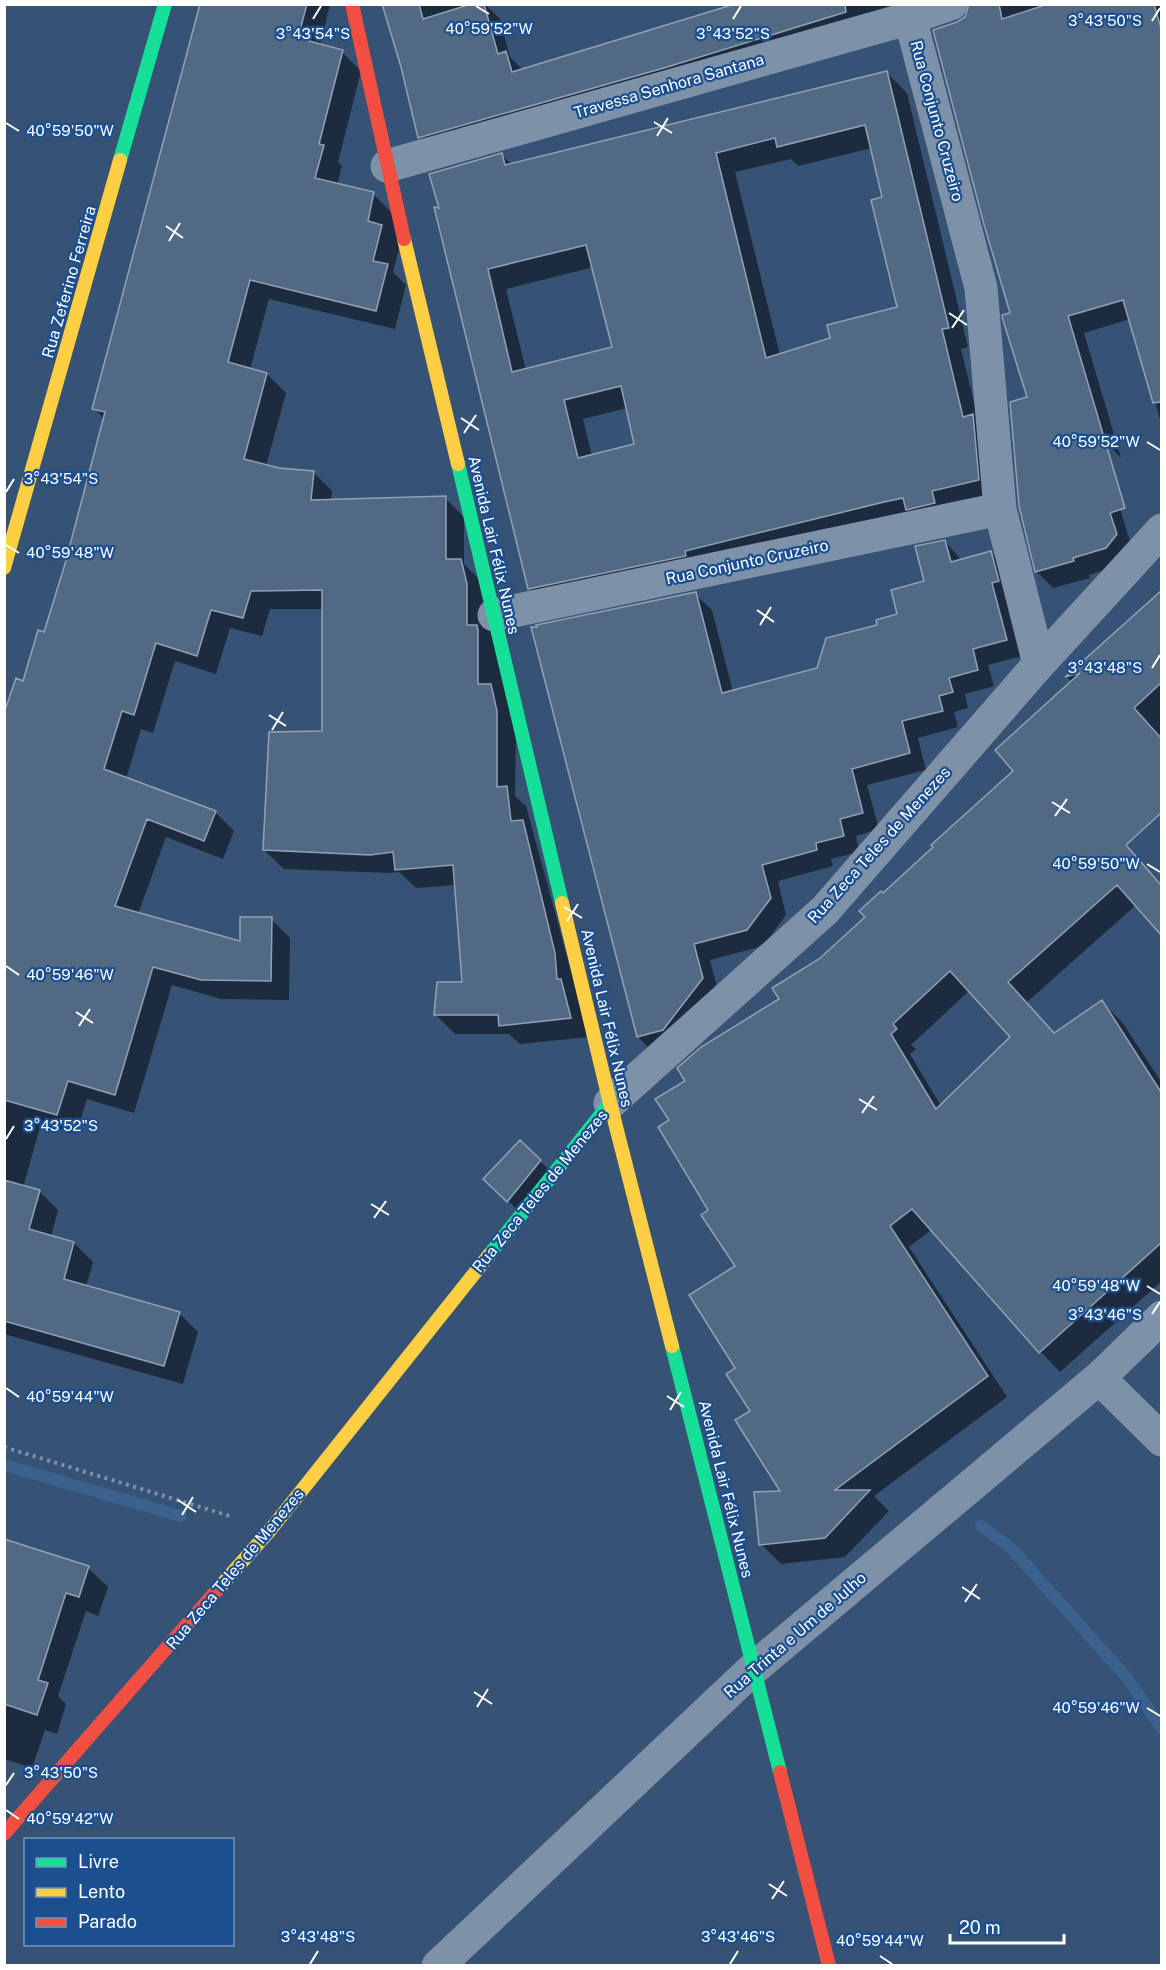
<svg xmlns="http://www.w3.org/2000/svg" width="1166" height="1970" font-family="'Public Sans',sans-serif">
<rect width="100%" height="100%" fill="#365274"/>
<path fill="#0007" fill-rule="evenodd" d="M201,4h129l-10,42 22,6 19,19 -23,91 4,4 -5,19 36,9 19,19 8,32 -7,27 13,13 -11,44 -126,-30 -19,71 17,4 19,19 -20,73 47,6 19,19 -1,10 114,-3 19,19v47l16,16 36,151 -1,65 11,10 63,231 -69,7 -11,-10h-54l-19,-19 28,-32 -8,-98 -40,3 -17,-16 -9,1 -106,-4 -20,-19 60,-117v-124h-54l-8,27 -32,-8 -14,46 -41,-13 -22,72 -12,-4 -15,50 89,33 19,19 -11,28 -57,-22 -28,77 103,29 30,-24 19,19 -1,62 -68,-1 -49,-14 -38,128 -47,-14 -11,35 -35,-10 -18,63 16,4 19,19 -7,27 23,6 19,19 -7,25 93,26 19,19 -15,52 -179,-50v-616l20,-35 22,-49 20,-70 38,-145 -10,-11z
M384,4h101l15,15 10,38 13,13 216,-66h218l-521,150 -16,-17 -17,-71z
M971,4h191v422l-32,-107 -46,14 37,125 -23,-24 35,118 -10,12 -34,11 1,3 -37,10 -17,-17 -8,-173 -70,-375 9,-6z
M887,73l20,20 61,254 -7,2 37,150 -449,109 -20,-20 -88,-378 61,-55 10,10zM872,148l12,50 15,111 -67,30 -52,16 -45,-183 56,-13 7,7zM594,267l20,81 -88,22 -20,-81zM627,408l9,37 -44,11 -9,-37z
M945,541l17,20 29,-8 16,16 15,87 -34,9 6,21 -29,8 3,14 -14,4 4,15 -40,11 8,32 -59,15 12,44 -23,7 3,16 -28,7 2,7 -55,15 8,34 -23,31 -53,14 9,35 -65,58 -16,-16 57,-443 17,16 21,82 86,-23 60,-43 20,-11 27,-33z
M1162,593v217l-101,-81 11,-47 -5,-5z
M1040,749l122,136v48l-26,-28 -110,98 29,31 47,-32 20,20 40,61v198l-102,91 -19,-20 -109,-123 -23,18 98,150 -133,99 15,15 -44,46 -64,7 -20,-20 22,-51 -31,-81 -14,-44 -1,-102 -66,-145 16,-39 94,-83 86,-81 16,-23zM970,990l42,47 -71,69 -31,-52 6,-5 -5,-4z
M540,1161l16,16 -31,40 -23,-22z
M4,1541l84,27 20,19 -10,29 -12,-5 -28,85 8,8 -9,30 -12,-4 -13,38 -28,-9z"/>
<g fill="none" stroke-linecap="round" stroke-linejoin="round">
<path stroke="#3b618d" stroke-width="12" d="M4,1465l177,51
M981,1526l30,22 117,131 34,50"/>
</g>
<path fill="#526984" stroke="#92a2b6" stroke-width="1.5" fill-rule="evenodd" d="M200,4h107l-9,34 45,12 -24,94 5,1 -9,33 59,14 -6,29 14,4 -9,36 15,3 -12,47 -126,-31 -22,82 39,11 -23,86 35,9 35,3 -3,29 135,-4v63h15l6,25v41h10l1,5v54h13l6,27v76l10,-1 4,35 12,-1 32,133 2,26h4l10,39 -72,8 -1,-11h-64l3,-33h25l-9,-117 -58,5 -2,-18 -23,3 -107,-5 6,-118 53,-1v-141l-71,1 -8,27 -32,-8 -14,46 -41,-13 -22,72 -12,-4 -18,58 112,42 -12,30 -57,-22 -32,87 125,35v-24h32l-1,64 -70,-1 -48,-13 -38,128 -47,-14 -11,34 -53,-15v-387l12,-35 7,3 15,-51 6,2 21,-68 40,-152 -13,-3z
M382,4h37l4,15 48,-15h13l14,50 8,-3 6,21 223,-68h110l1,8 -182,56 -246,70 -17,-71z
M969,4h30l3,15 46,-15h106l7,24v374l-8,1 -30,-103 -55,16 57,192 -15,5 7,21 -11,14 -33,10 1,3 -39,11 -16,-66 -9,-104 17,-5 -25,-80v-2l8,-2 -27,-92 -50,-191 24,-8 8,-5z
M887,71l62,257 -7,1 21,88 10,-3 6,66 -47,11 3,12 -29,7 -3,-12 -19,4 -199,49 1,5 -158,33 -94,-382 5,1 -10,-34 73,-21 3,12zM865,125l17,72 -11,3 26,107 -70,18 3,13 -64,20 -50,-205 59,-15 2,9zM586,245l26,102 -100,25 -24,-103zM621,386l13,58 -56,14 -14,-58z
M945,540l6,22 40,-11 8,30 -7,2 15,57 -34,9 5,21 -29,8 4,14 -14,4 4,15 -41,10 8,32 -58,16 11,44 -23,6 4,17 -28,7 1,7 -55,15 9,33 -24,32 -53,14 9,34 -40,52 -26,7 -106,-410h6l-1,-2 160,-33 26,101 95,-25 9,-30 51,-13 -1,-5 21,-6 -6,-24 33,-9 -9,-35z
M1161,591v92l-27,25 27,30v75l-35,32 35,40v50l-44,-50 -109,97 46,51 48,-33 59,92v151l-122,110 -127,-144 -22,17 98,150 -153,114h35l-45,48 -66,7 -5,-53 26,-1 -45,-71 15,-9 -24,-37 9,-6 -46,-73 46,-29 -34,-51 7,-5 -50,-83 11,-7 -14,-21 30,-18 -8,-13 24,-21 78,-48 -7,-11 47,-29 46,-42 -6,-6 22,-20 2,2 50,-46 -2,-2 82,-74 -18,-21 85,-77 -15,4zM950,971l60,66 -74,72 -45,-75 6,-5 -4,-5z
M520,1140l21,20 -34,42 -24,-23z
M4,1180l36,10 -11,39 45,13 -10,37 116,33 -16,54 -160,-45z
M4,1539l85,27 -10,31 -13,-4 -28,87 10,3 -11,32 -33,-11z"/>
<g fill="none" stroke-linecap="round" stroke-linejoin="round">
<path stroke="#7d92a8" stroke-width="4" stroke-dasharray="3 4.5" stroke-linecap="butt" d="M4,1447l229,70"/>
<path stroke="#7d92a8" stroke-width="33" d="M910,18l71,270 19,221 39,155
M387,166l523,-148 41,-14
M494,615l506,-106
M610,1103l215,-193 214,-246 123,-134
M1099,1378l63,62
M438,1966l316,-298 345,-290 63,-61"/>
<path stroke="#16e098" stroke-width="14" d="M120,160l45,-156
M458,464l104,439
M489,1255l121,-152
M672,1346l108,426"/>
<path stroke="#ffcf43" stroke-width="14" d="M404,239l54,225
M4,568l116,-408
M562,903l48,200 62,243
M218,1589l53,-60 218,-274"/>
<path stroke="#f24e42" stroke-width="14" d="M352,4l52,235
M780,1772l49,194
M4,1834l214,-245"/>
</g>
<path fill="none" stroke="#fff" stroke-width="2" d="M476,6l13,8M313,19l8,-13M733,19l8,-13M1152,21l8,-13M654,122l18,11M6,123l13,8M657,136l11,-18M166,226l17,12M169,241l11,-18M949,313l18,12M952,328l12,-18M461,418l18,12M464,433l12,-18M1147,442l13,8M6,492l8,-13M6,545l13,8M757,610l17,12M760,625l11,-18M1152,668l8,-13M269,715l17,11M272,730l11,-18M1052,802l18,11M1055,816l12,-17M1147,864l13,8M564,907l18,11M567,921l11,-17M6,966l13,9M76,1012l17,11M79,1026l11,-17M859,1099l18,11M862,1113l12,-17M6,1139l8,-13M371,1204l18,11M374,1218l12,-17M1147,1286l13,8M1152,1314l8,-12M6,1388l13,9M667,1396l17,11M670,1410l11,-18M178,1500l18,12M182,1515l11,-18M962,1587l18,12M965,1602l12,-18M474,1692l18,12M477,1707l11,-18M1147,1708l13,8M6,1785l8,-12M6,1810l13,9M769,1884l18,12M772,1899l12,-18M880,1956l12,8M310,1964l8,-13M730,1964l8,-13"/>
<g text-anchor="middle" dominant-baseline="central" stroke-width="4.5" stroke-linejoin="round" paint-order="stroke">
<g font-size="16" fill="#fff" stroke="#1b4f8f">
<text transform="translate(669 86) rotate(-16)">Travessa Senhora Santana</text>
<text transform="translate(937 121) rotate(75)">Rua Conjunto Cruzeiro</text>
<text transform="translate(69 282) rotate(-74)">Rua Zeferino Ferreira</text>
<text transform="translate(494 545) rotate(77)">Avenida Lair Félix Nunes</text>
<text transform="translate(747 562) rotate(-12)">Rua Conjunto Cruzeiro</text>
<text transform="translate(879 845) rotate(-48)">Rua Zeca Teles de Menezes</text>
<text transform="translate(607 1018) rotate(77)">Avenida Lair Félix Nunes</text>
<text transform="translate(540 1191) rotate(-51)">Rua Zeca Teles de Menezes</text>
<text transform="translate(726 1489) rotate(76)">Avenida Lair Félix Nunes</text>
<text transform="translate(235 1569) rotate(-50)">Rua Zeca Teles de Menezes</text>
<text transform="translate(795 1635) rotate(-41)">Rua Trinta e Um de Julho</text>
</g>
</g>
<g font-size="15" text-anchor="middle" fill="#fff" stroke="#1b4f8f" stroke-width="4.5" stroke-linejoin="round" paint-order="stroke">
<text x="1105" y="26">3°43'50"S</text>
<text x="489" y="34">40°59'52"W</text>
<text x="733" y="39">3°43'52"S</text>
<text x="313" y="39">3°43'54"S</text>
<text x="70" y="136">40°59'50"W</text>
<text x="1096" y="447">40°59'52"W</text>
<text x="61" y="484">3°43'54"S</text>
<text x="70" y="558">40°59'48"W</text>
<text x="1105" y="673">3°43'48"S</text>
<text x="1096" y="869">40°59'50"W</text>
<text x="70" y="980">40°59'46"W</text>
<text x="61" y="1131">3°43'52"S</text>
<text x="1096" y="1291">40°59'48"W</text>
<text x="1105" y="1320">3°43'46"S</text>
<text x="70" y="1402">40°59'44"W</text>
<text x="1096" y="1713">40°59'46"W</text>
<text x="61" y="1778">3°43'50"S</text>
<text x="70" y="1824">40°59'42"W</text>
<text x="318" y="1942">3°43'48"S</text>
<text x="738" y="1942">3°43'46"S</text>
<text x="880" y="1946">40°59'44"W</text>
</g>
<rect width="1166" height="1970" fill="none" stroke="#ffffff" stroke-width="12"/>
<rect x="24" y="1838" width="210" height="108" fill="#1b4f8f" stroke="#7695bc" stroke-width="1.5"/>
<rect x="36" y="1858" width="30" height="9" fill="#16e098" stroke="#7695bc" stroke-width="1.5"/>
<text x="78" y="1868" font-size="18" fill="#ffffff">Livre</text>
<rect x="36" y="1888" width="30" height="9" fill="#ffcf43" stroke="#7695bc" stroke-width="1.5"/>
<text x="78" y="1898" font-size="18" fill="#ffffff">Lento</text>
<rect x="36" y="1918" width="30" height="9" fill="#f24e42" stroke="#7695bc" stroke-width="1.5"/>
<text x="78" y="1928" font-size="18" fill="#ffffff">Parado</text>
<path d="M950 1934v9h114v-9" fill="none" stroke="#ffffff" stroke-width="3"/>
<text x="959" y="1934" font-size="18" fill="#ffffff" stroke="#1b4f8f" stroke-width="4.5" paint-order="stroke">20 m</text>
</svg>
